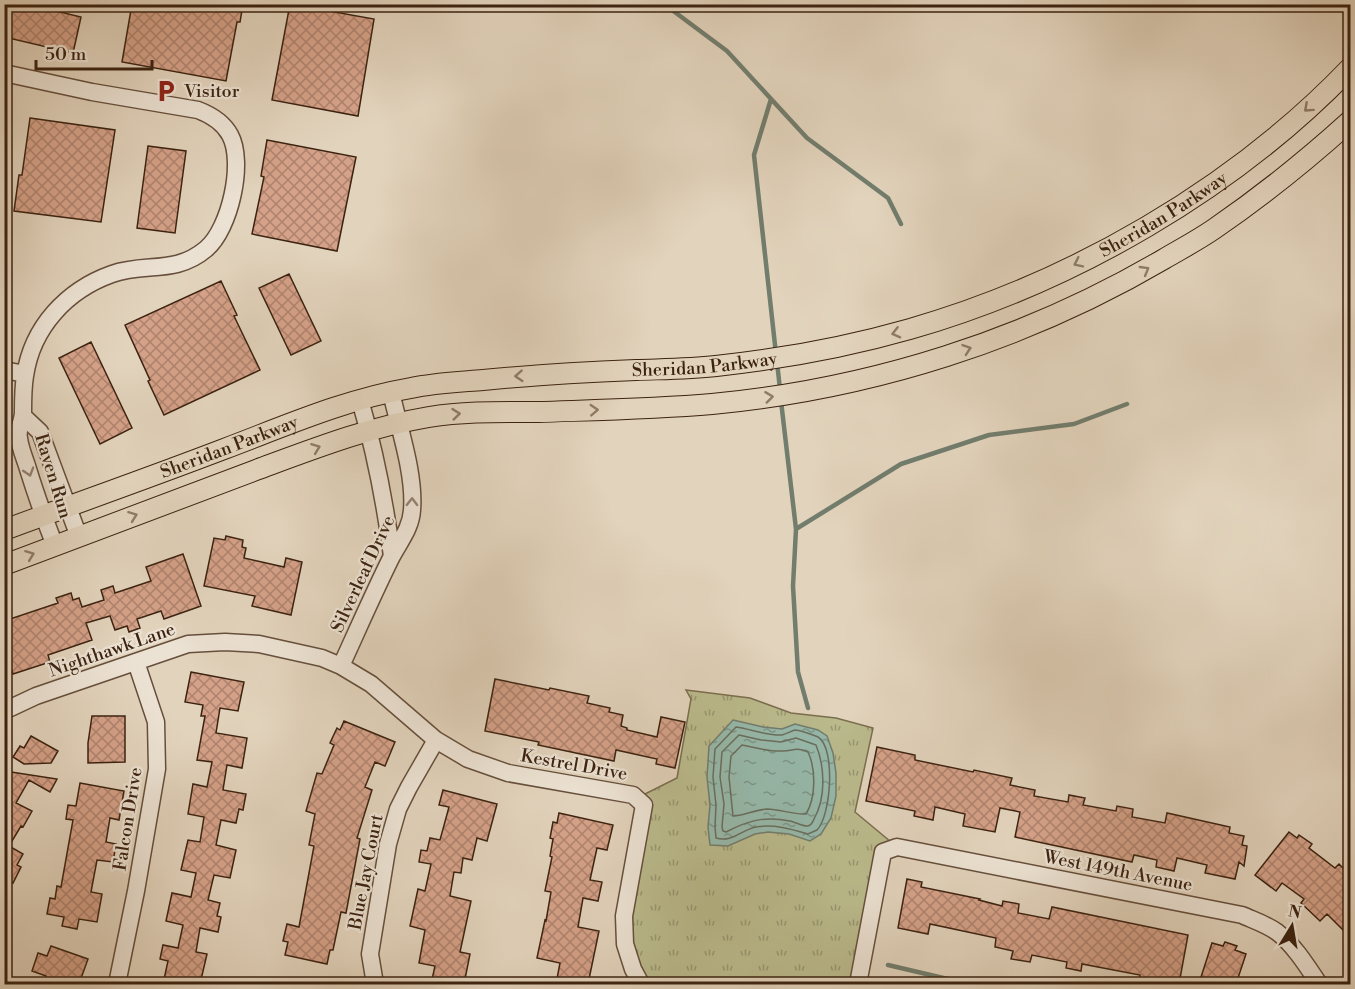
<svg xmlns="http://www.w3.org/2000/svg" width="1355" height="989" font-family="'Libre Bodoni',serif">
<defs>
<pattern id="park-tufts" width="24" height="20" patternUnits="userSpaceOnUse" patternTransform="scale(1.5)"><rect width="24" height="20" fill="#baba8c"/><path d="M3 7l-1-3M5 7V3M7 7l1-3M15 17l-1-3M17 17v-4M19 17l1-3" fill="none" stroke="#989771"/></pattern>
<pattern id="water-ripples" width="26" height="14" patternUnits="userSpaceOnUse" patternTransform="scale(1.5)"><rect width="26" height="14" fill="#96b9ab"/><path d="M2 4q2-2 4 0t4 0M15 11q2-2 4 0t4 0" fill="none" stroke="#7c968a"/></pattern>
<pattern id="building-cross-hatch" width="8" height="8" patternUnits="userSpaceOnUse" patternTransform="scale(1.5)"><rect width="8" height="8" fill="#d5a188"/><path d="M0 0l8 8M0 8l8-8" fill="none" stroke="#ae836e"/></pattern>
</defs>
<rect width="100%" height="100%" fill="#e2d3bc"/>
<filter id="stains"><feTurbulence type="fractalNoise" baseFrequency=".00333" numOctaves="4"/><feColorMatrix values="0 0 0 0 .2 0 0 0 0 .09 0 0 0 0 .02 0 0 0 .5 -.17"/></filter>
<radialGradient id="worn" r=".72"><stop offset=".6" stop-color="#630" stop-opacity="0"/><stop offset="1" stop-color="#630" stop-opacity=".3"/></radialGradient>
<path fill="url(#park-tufts)" stroke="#7b6e4e" stroke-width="1.5" d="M686,690l64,8 41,15 45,5 37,10 -18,84 42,35 -14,5 -25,132h-217l-16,-40 12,-146 40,-20 14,-79z"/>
<path fill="url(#water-ripples)" stroke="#727d6d" stroke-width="1.5" d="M733,720l30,7 19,2 13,-5 23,6 9,6 6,17 3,20v23l-5,22 -10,16 -11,7 -21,-7 -21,-2 -13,2 -27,12 -18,-1 -2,-18 2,-22 -3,-28 2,-31z"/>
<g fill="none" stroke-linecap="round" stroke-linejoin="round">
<path stroke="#696e5e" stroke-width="1.5" d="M736,727c15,2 31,9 46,8 5,-1 9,-4 13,-5 6,0 18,5 23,7 18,11 13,79 -1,93 -2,1 -7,3 -9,4 -17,-5 -34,-10 -52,-7 -15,3 -24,16 -40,11l-1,-11 1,-22 -3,-28 2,-28z
M739,735l22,5 20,2 15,-4 20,7c9,22 10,53 -2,74 -1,2 -2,6 -6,7 -4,1 -13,-4 -18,-5 -25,-5 -41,-1 -64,11l-3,-1 -1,-4 2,-23 -4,-27 2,-25z
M742,745c13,3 25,6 38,6 14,1 13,-5 28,1 8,17 8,46 -2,62 -12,1 -26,-5 -39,-5 -12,1 -25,7 -34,7l-4,-39 2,-21z"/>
<path stroke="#727d6d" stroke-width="4.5" d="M664,4l63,47 80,87 81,60 13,26
M771,99l-17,56 22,199
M777,362l3,27
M781,401l15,128
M808,708l-10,-36 -5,-86 3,-57 105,-65 88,-29 85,-11 53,-20
M888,965l81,19"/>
</g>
<path fill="url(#building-cross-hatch)" stroke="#3c2311" stroke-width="1.5" d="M4,4h23l54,13 -8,36 -69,-16z
M132,4h111l-3,18h-3l-11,59 -104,-19z
M290,4l84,15 -16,97 -86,-16z
M30,118l85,12 -14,92 -87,-11 5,-36h3z
M267,140l89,17 -19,94 -85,-17 12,-57 -3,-1z
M148,146l38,5 -11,82 -38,-5z
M289,274l32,67 -30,14 -32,-67z
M221,281l16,34 -3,1 26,54 -96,45 -16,-34 2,-1 -25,-55z
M91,342l41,86 -32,16 -41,-86z
M226,536l17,4 -1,7 4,1 -2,10 40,9 2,-9 16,4 -11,53 -39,-9 3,-10 -51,-10 10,-48 11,2z
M183,554l18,52 -37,13 -3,-8 -24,8 3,9 -11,4 -2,-6 -12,4 -5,-14 -24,7 6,17 -44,15 2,7 -37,12 -9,-25v-28l54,-18 -2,-5 15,-5 2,7 6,-2 3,9 22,-7 -3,-10 12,-4 2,7 36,-12 -5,-14z
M191,672l53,10 -6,29 -18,-3 -4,25 31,5 -5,30 -15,-3 -4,25 23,4 -3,16 -4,-1 -3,14 -15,-3 -5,25 20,5 -6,28 -16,-3 -6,25 12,3 -3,13 4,1 -3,15 -18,-4 -4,24 11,2 -7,30h-37l5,-23 -8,-2 3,-14 15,3 5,-23 -17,-4 6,-28 19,4 5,-24 -15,-3 7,-30 12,2 4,-25 -16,-3 5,-30 14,3 5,-25 -15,-2 8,-44h-4l2,-11 -18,-3z
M495,679l54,11 1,-2 39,8 -2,7 23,5 -1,4 14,3 -2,11 6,2v2l30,7 4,-20 24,5 -10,46 -19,-4 1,-5 -41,-9 -2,11 -76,-16 1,-3 -54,-11z
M92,716h33v46l-37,1v-20z
M344,721l51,21 -10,24 -10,-4 -10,25 7,3 -15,48 3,1 -14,74 -5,-1 -8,38h-3l-3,14 -42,-9 3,-13 -5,-1 4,-17 12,3 15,-81 -5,-1 6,-31 -9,-3 11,-38 5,1 12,-29 -4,-2 7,-15 3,2z
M31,736l27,15 -7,12 -27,1 -11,-7 7,-11 4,2z
M877,747l38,8v5l58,12 1,-2 38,8 -2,7 25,5 -1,6 34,6 1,-7 16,3 -2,7 33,6 1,-5 16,3 -1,8 33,6 2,-10 63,14 -1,6 15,3 -2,9 5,1 -3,20 -5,-4 -4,17 -30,-6 2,-8 -30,-7 -3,13 -18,-4 1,-7 -23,-5 -2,7 -117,-25 5,-25 -20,-4 -5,24 -32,-6 2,-12 -30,-7 -2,13 -19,-4 1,-5 -49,-10z
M11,772l46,7 -7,13 -21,-12 -13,23 16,8 -9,16 -2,-1 -12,20 14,8 -6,11 4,2 -8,16 -4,-3 -5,9v-106z
M80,783l44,8 -5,29 -9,-2 -4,24 10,2 -3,18 -16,-2 -6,32 11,2 -5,28 -18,-3 -2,10 -15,-3 2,-9 -17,-3 3,-16 5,1 2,-13 4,1 12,-67 -7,-1 2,-14 8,1z
M443,790l54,14 -10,37 -10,-3 -5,22 -9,-2 -2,15 -7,-1 -4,24 21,5 -11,51 10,2 -6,30h-33l4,-18 -16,-3 6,-33 -15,-4 8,-37 7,2 6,-27 -12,-2 2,-12 6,1 3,-13 10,2 9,-33 -10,-2z
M559,813l54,12 -6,25 -10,-2 -7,32 12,2 -4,19 -15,-3 -5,29 21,4 -11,53h-32l4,-21 -23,-5 8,-38 1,1 5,-29 -6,-1 7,-34 -2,-1 3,-17 -3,-1 3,-16 4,1z
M1289,832l8,6 2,-3 13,9 -3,4 26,20 4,-4 11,11v62l-23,-23 -7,7 -19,-18 3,-4 -22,-16 -6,8 -21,-16z
M907,879l15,3 -1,5 59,12 -1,1 23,6 1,-5 16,3 -1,9 31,6 3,-12 136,28 -9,49h-30l-10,-1 1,-8 -58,-11 -1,7 -15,-3 1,-6 -35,-7 -2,7 -19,-3 2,-8 -18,-4 1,-9 -66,-14 -2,10 -30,-6z
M1225,942l12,4 -2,4 11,4 -10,30h-14l-21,-7 11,-34 11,3z
M51,946l37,13 -9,25h-35l2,-8 -14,-5 6,-18 9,3z"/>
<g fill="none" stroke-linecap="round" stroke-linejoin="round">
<g stroke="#664f3c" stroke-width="19">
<path id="minor" d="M4,73l88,19 106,18c13,5 25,12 32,25 15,27 0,94 -24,114 -31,26 -60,13 -94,25 -45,16 -80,53 -87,102 -2,12 -2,24 -2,36 0,9 -6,18 -4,26 1,10 6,21 9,31 8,26 17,51 27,77
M4,370l21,4
M360,400c15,51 25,103 32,156
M23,416l17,16 39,105
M341,666c17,-37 33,-74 51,-110 8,-15 19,-28 20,-46 3,-36 -13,-82 -21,-118
M4,711l32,-15 152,-52 37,-2 34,2 63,14 19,8 30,18 65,56 32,19 40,14 125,22 11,10 -20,111 1,28 8,25 8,15
M117,984l19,-93 21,-122 -1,-47 -20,-60
M375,984l-5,-30 18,-110 10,-35 11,-22 27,-47
M858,984l25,-132 14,-5 345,68c11,5 24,9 35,17 17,13 30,34 42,52"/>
</g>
<g stroke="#3c2311" stroke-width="22">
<g id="major">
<path id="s1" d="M4,530c73,-27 147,-53 220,-81 61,-23 122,-50 187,-61 23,-5 48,-6 72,-8 51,-5 102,-8 153,-10 27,-1 54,-1 80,-4 65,-7 131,-19 194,-37 161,-46 324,-140 440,-261"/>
<path d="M4,565c84,-32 168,-64 252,-95 57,-21 113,-43 173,-53 36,-6 72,-5 109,-5 58,-2 116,-3 174,-8 159,-15 314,-64 452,-145 17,-10 34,-19 50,-30 48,-33 93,-69 136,-108"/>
</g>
</g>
<use href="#minor" stroke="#ece2d3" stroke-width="16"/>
<use href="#major" stroke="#e2d3bc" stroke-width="20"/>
</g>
<defs><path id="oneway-chevron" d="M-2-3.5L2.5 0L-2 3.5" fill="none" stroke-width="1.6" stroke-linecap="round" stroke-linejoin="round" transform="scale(1.5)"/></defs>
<g stroke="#8f7b66">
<use href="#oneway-chevron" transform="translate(1308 108) rotate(138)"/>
<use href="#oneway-chevron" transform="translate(1078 263) rotate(154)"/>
<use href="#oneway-chevron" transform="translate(1145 270) rotate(-30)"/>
<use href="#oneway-chevron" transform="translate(896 333) rotate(166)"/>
<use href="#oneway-chevron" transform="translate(967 349) rotate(-19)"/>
<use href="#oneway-chevron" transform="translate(519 376) rotate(176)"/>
<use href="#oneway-chevron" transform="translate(769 397) rotate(-7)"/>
<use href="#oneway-chevron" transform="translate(594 410) rotate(-3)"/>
<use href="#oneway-chevron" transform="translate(456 414) rotate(-6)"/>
<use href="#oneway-chevron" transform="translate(316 448) rotate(-21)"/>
<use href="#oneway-chevron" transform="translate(133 516) rotate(-20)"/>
<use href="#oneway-chevron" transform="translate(30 555) rotate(-21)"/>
</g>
<g stroke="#948272">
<use href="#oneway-chevron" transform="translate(29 472) rotate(73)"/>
<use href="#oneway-chevron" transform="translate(412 502) rotate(-89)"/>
</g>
<defs>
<g id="parking-bare" transform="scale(1.8)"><path d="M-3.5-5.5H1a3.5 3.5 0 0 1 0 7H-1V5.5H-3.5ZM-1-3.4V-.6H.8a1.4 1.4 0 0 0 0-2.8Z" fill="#8f2418" stroke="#ece2d3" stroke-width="2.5" paint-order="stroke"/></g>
</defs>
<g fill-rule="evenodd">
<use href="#parking-bare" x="166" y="91"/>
</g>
<g text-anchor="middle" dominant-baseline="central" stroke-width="4.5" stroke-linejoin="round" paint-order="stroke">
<g font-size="18" fill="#3c2311" stroke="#ece2d3" text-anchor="start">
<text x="184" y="91">Visitor</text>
</g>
<g font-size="18" fill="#3c2311" stroke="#ece2d3">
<text stroke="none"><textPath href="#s1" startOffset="1214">Sheridan Parkway</textPath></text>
<text stroke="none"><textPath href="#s1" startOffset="726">Sheridan Parkway</textPath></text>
<text stroke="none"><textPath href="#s1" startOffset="240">Sheridan Parkway</textPath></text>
<text transform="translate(53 476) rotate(73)">Raven Run</text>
<text transform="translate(363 574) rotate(-65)">Silverleaf Drive</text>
<text transform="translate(112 650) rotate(-19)">Nighthawk Lane</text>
<text transform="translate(574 765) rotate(10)">Kestrel Drive</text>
<text transform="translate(128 819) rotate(-81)">Falcon Drive</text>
<text transform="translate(1118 871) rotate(11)">West 149th Avenue</text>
<text transform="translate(366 872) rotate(-79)">Blue Jay Court</text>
</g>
</g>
<rect width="1355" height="989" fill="none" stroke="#e2d3bc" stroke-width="24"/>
<rect x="6" y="6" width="1343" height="977" fill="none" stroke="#3c2311" stroke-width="3"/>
<rect x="12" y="12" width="1331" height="965" fill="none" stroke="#3c2311" stroke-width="1.5"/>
<g transform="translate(1292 926) rotate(11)" stroke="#ece2d3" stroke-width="4.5" paint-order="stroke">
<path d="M0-4.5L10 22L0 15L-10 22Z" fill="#3c2311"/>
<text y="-9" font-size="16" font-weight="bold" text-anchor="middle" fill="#3c2311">N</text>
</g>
<path d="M36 60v9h116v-9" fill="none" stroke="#3c2311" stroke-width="3"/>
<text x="45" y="60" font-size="18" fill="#3c2311" stroke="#ece2d3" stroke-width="4.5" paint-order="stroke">50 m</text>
<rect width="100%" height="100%" filter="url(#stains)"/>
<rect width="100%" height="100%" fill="url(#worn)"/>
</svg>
